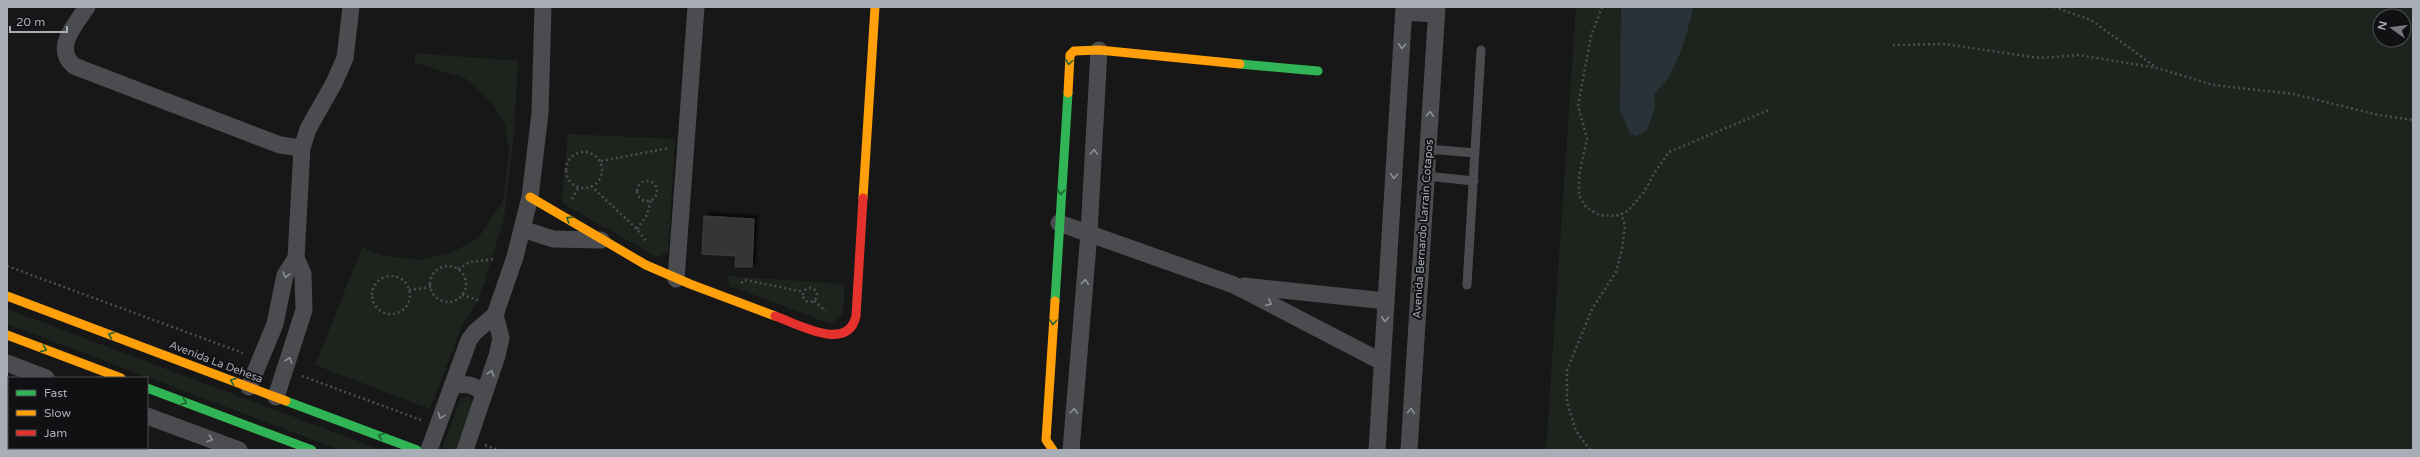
<svg xmlns="http://www.w3.org/2000/svg" width="2420" height="457" font-family="'Varela Round',sans-serif">
<defs>
<filter id="shadow"><feDropShadow dx="3.5" dy="-3.5" stdDeviation="1" flood-color="#0009"/></filter>
</defs>
<rect width="100%" height="100%" fill="#171717"/>
<path fill="#1d241e" fill-rule="evenodd" d="M1576,7h837v443h-867zM2380,16h24v24h-24z
M415,53l103,8 -4,71 -10,87 -25,80 -16,24 -33,86 -115,-44 47,-118 22,9 36,4 33,-8 26,-15 24,-36 6,-50 -4,-27 -13,-21 -27,-25 -50,-15z
M568,134l107,5 -7,113 -11,5 -95,-54z
M727,276l118,8 -2,30 -12,10 -101,-38z
M7,309l374,141h-41l-333,-126z
M466,396l5,2 2,5 -18,47 -13,-2 19,-50z"/>
<path fill="#2a3239" d="M1621,7h72c-5,25 -13,52 -27,74 -4,5 -9,9 -12,14l1,12 -8,23 -11,6 -6,-3 -10,-22z"/>
<path fill="#353536" stroke="#3f4043" filter="url(#shadow)" d="M704,216l50,3 -2,48h-17l1,-11 -34,-2z"/>
<g fill="none" stroke-linecap="round" stroke-linejoin="round">
<path stroke="#4d4e52" stroke-width="2.5" stroke-dasharray="2 3" stroke-linecap="butt" d="M1602,7l-11,29 -13,70 9,32 -8,38v19l7,12 13,8 17,1 12,-5 16,-19 11,-20 14,-20 102,-43
M2054,7l37,13 66,48
M1893,45l51,-1 96,14 39,-3 78,13 56,17 81,9 84,21 35,5
M566 170a18 18 0 1 1 36 0a18 18 0 1 1-36 0Z
M601,161l68,-13
M637 191a10 10 0 1 1 20 0a10 10 0 1 1-20 0Z
M591,186l46,43 9,12
M572,199l7,-12
M637,229l10,-14 4,-15
M7,266l236,87
M430 284a18 18 0 1 1 36 0a18 18 0 1 1-36 0Z
M458,269l12,-7 26,-3
M372 295a19 19 0 1 1 38 0a19 19 0 1 1-38 0Z
M741,283l4,-3 59,12
M803 295a7 7 0 1 1 14 0a7 7 0 1 1-14 0Z
M409,290l22,-3
M462,295l19,6
M814,301l12,10
M302,376l119,44
M485,445l13,5
M1590,450l-14,-19 -9,-29v-32l25,-61 24,-37 6,-23 3,-24 -4,-11"/>
<path stroke="#4b4c50" stroke-width="9" d="M1428,149l47,4
M1426,176l48,5
M1467,285l14,-235"/>
<path stroke="#4b4c50" stroke-width="17" d="M87,7c-12,18 -34,41 -13,59l206,79 22,3
M1404,12l32,2
M1059,223l175,62 148,77
M522,229l31,10 48,1
M676,279l20,-272
M1244,286l142,15
M7,363l39,15
M452,386c14,-3 22,-2 32,8
M249,387l26,-63 10,-49 11,-17
M276,397l28,-87 -1,-36 -7,-16 6,-110 6,-19 26,-46 11,-25 6,-51
M147,416l92,34
M429,450l40,-110 6,-8 20,-17
M465,450l32,-94 4,-18 -6,-23 20,-58 15,-60 10,-84 3,-106
M1071,450l18,-217 10,-183
M1377,450l27,-443
M1409,450l28,-443"/>
<path stroke="#30b455" stroke-width="9" d="M1240,64l78,7
M1055,301l13,-208
M147,388l165,62
M286,401l131,49"/>
<path stroke="#ff9f0a" stroke-width="9" d="M1068,93l2,-38 4,-4 25,-1 141,14
M530,197l116,68 44,19 85,32
M863,198l12,-191
M7,296l279,105
M7,335l114,43
M1053,450l-7,-10 9,-139"/>
<path stroke="#e5322d" stroke-width="9" d="M775,316c23,8 73,37 81,0l7,-118"/>
</g>
<defs><path id="oneway-chevron" d="M-2-3.5L2.5 0L-2 3.5" fill="none" stroke-width="1.6" stroke-linecap="round" stroke-linejoin="round"/></defs>
<g stroke="#8c9099">
<use href="#oneway-chevron" transform="translate(1402 46) rotate(94)"/>
<use href="#oneway-chevron" transform="translate(1430 114) rotate(-86)"/>
<use href="#oneway-chevron" transform="translate(1094 152) rotate(-87)"/>
<use href="#oneway-chevron" transform="translate(1394 176) rotate(94)"/>
<use href="#oneway-chevron" transform="translate(286 275) rotate(106)"/>
<use href="#oneway-chevron" transform="translate(1085 282) rotate(-85)"/>
<use href="#oneway-chevron" transform="translate(1269 303) rotate(27)"/>
<use href="#oneway-chevron" transform="translate(1385 319) rotate(93)"/>
<use href="#oneway-chevron" transform="translate(289 360) rotate(-71)"/>
<use href="#oneway-chevron" transform="translate(491 373) rotate(-71)"/>
<use href="#oneway-chevron" transform="translate(1074 411) rotate(-85)"/>
<use href="#oneway-chevron" transform="translate(1411 411) rotate(-86)"/>
<use href="#oneway-chevron" transform="translate(441 416) rotate(110)"/>
<use href="#oneway-chevron" transform="translate(210 439) rotate(20)"/>
</g>
<g stroke="#206234">
<use href="#oneway-chevron" transform="translate(1069 62) rotate(98)"/>
<use href="#oneway-chevron" transform="translate(1061 192) rotate(93)"/>
<use href="#oneway-chevron" transform="translate(569 219) rotate(-146)"/>
<use href="#oneway-chevron" transform="translate(1053 322) rotate(94)"/>
<use href="#oneway-chevron" transform="translate(111 335) rotate(-159)"/>
<use href="#oneway-chevron" transform="translate(44 349) rotate(21)"/>
<use href="#oneway-chevron" transform="translate(233 381) rotate(-159)"/>
<use href="#oneway-chevron" transform="translate(184 402) rotate(21)"/>
<use href="#oneway-chevron" transform="translate(381 436) rotate(-160)"/>
</g>
<g text-anchor="middle" dominant-baseline="central" stroke-width="4" stroke-linejoin="round" paint-order="stroke">
<g font-size="11" fill="#a8adb8" stroke="#111113">
<text transform="translate(1423 229) rotate(-86)">Avenida Bernardo Larraín Cotapos</text>
<text transform="translate(216 362) rotate(21)">Avenida La Dehesa</text>
</g>
</g>
<rect width="2420" height="457" fill="none" stroke="#a8adb8" stroke-width="16"/>
<rect x="8" y="377" width="140" height="72" fill="#111113" stroke="#4d4f55"/>
<rect x="16" y="390" width="20" height="6" fill="#30b455" stroke="#4d4f55"/>
<text x="44" y="397" font-size="12" fill="#a8adb8">Fast</text>
<rect x="16" y="410" width="20" height="6" fill="#ff9f0a" stroke="#4d4f55"/>
<text x="44" y="417" font-size="12" fill="#a8adb8">Slow</text>
<rect x="16" y="430" width="20" height="6" fill="#e5322d" stroke="#4d4f55"/>
<text x="44" y="437" font-size="12" fill="#a8adb8">Jam</text>
<g transform="translate(2392 28) rotate(284)"><circle r="19" fill="#111113" stroke="#4d4f55"/>
<path d="M0-3L7 15L0 10L-7 15Z" fill="#757880"/>
<text y="-6" font-size="11" font-weight="bold" text-anchor="middle" fill="#a8adb8">N</text>
</g>
<path d="M10 26v6h57v-6" fill="none" stroke="#a8adb8" stroke-width="2"/>
<text x="16" y="26" font-size="12" fill="#a8adb8" stroke="#111113" stroke-width="3" paint-order="stroke">20 m</text>
</svg>
